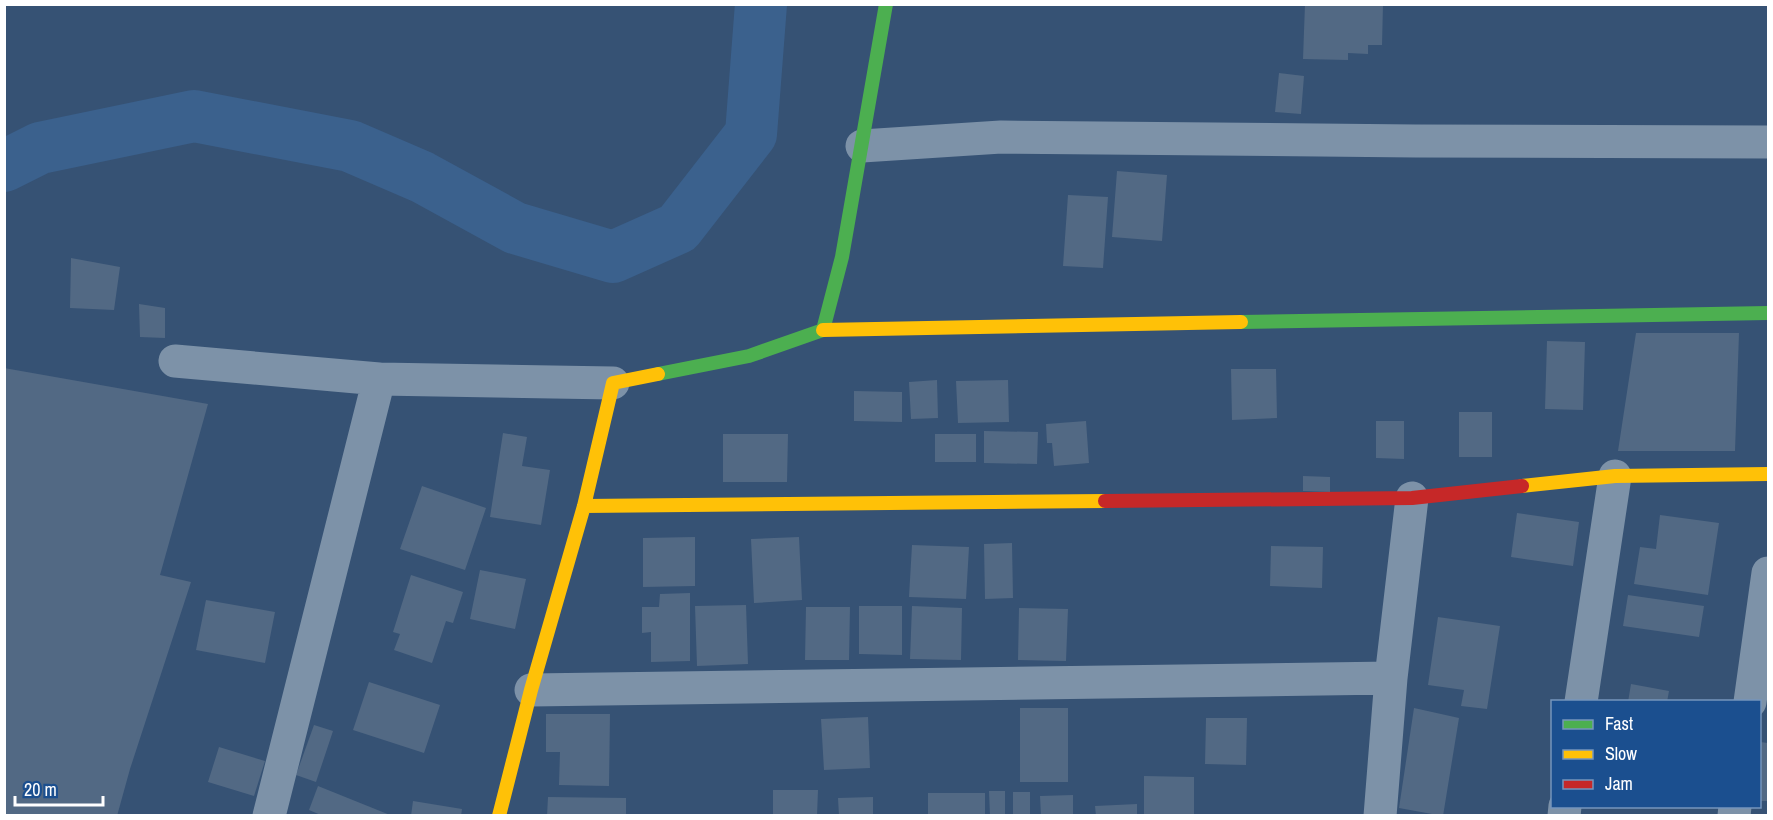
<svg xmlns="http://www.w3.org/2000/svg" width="1773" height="820" font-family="'Archivo Narrow',sans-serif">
<rect width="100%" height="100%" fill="#365274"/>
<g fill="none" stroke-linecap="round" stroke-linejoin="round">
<path stroke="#3b618d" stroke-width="52" d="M4,166l36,-18 154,-32 156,30 72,31 93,51 98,29 65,-29 73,-94 10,-130"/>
</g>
<path fill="#526984" d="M1305,4h78l-1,41h-14v9l-20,-1v7l-45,-1z
M1279,73l25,3 -3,38 -26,-2z
M1117,171l50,4 -5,66 -50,-4z
M1068,195l40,2 -5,71 -40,-2z
M71,258l49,9 -6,43 -44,-2z
M139,304l26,4v30l-25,-1z
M1636,333h103l-4,118h-117z
M1547,341l38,1 -2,68 -38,-1z
M4,368l204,36 -48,171 31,7 -61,187 -13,47h-113z
M1231,369h45l1,49 -45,2z
M937,380l1,38 -27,1 -2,-37z
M1008,380l1,42 -51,1 -2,-42z
M854,391l48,1v30l-48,-1z
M1459,412h33v45h-33z
M1086,421l3,42 -35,3 -2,-23h-5l-1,-19z
M1376,421h28v38l-28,-1z
M984,431l54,1 -1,32 -53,-1z
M503,433l24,4 -5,29 28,4 -9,55 -51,-8z
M723,434h65l-1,48h-64z
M935,434h41v28h-41z
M1303,476l27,1v15l-27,-1z
M422,486l64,22 -21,62 -65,-21z
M1517,513l62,9 -6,44 -62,-9z
M1660,515l59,8 -11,72 -74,-11 6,-37 16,2z
M695,537v49l-52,1v-49z
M799,537l3,63 -48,3 -3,-64z
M1012,543l1,55 -28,1 -1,-55z
M912,545l57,2 -3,52 -57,-2z
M1271,546l52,1 -1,41 -52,-2z
M480,570l46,9 -11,50 -45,-10z
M411,575l52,17 -10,31 -7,-2 -14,42 -38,-13 6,-16 -7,-2z
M690,593v68l-39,1v-30l-9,1v-26h17l1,-13z
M1628,595l76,11 -5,31 -76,-11z
M206,600l69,12 -10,51 -69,-13z
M746,605l2,59 -51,2 -2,-60z
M859,606h43v49l-43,-1z
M912,606l50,2 -1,52 -51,-1z
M806,607h44l-1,53h-44z
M1019,608l49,1 -2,52 -48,-1z
M1438,617l62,9 -13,83 -26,-3 3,-16 -36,-5z
M369,682l71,23 -16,48 -71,-23z
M1631,684l38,7 -2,11h-39z
M1020,708h48v74h-48z
M1414,708l45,10 -16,98 -44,-8z
M546,714h64l-1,72 -50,-1 1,-33h-14z
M868,717l2,51 -46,2 -3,-51z
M1206,718h41l-1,47 -41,-1z
M314,725l19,6 -17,51 -20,-7z
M1760,742l8,1v58h-8z
M219,747l46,14 -11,35 -46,-14z
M1144,776l50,1v39h-50z
M318,786l72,29v1h-67l-14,-6z
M773,790h45l-1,26h-44z
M989,791h16v25h-15z
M1013,792h17v24h-17z
M928,793h57v23h-57z
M1073,795v21h-32l-1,-20z
M548,797l78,1v18h-79z
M873,797v19h-34l-1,-18z
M413,801l49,8 -1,7h-50z
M1137,804v12h-41l-1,-10z"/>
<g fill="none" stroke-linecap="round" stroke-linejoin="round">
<path stroke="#7d92a8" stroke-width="33" d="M862,146l139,-9 415,4 352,1
M175,361l204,18
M531,690l860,-12
M1581,702l34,-226
M1750,702l18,-129
M269,816l110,-437 234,4
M1380,816l11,-138 21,-180
M1564,816l1,-10
M1734,816l1,-10"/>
<path stroke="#4caf50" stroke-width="14" d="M1241,322l527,-9
M658,374l91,-18 74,-26 19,-73 44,-253"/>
<path stroke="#ffc107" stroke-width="14" d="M823,330l418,-8
M1522,486l93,-10 153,-2
M584,506l521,-5
M499,816l32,-126 53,-184 29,-123 45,-9"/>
<path stroke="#c62828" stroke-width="14" d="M1105,501l307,-3 110,-12"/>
</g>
<rect width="1773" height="820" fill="none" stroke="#ffffff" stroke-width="12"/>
<rect x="1551" y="700" width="210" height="108" fill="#1b4f8f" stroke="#7695bc" stroke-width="1.5"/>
<rect x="1563" y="720" width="30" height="9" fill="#4caf50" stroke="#7695bc" stroke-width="1.5"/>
<text x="1605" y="730" font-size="18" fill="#ffffff">Fast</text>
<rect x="1563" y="750" width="30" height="9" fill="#ffc107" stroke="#7695bc" stroke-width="1.5"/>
<text x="1605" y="760" font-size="18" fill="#ffffff">Slow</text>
<rect x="1563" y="780" width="30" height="9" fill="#c62828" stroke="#7695bc" stroke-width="1.5"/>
<text x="1605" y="790" font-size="18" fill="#ffffff">Jam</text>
<path d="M15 796v9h88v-9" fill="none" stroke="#ffffff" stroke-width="3"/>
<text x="24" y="796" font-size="18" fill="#ffffff" stroke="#1b4f8f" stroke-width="4.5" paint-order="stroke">20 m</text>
</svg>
